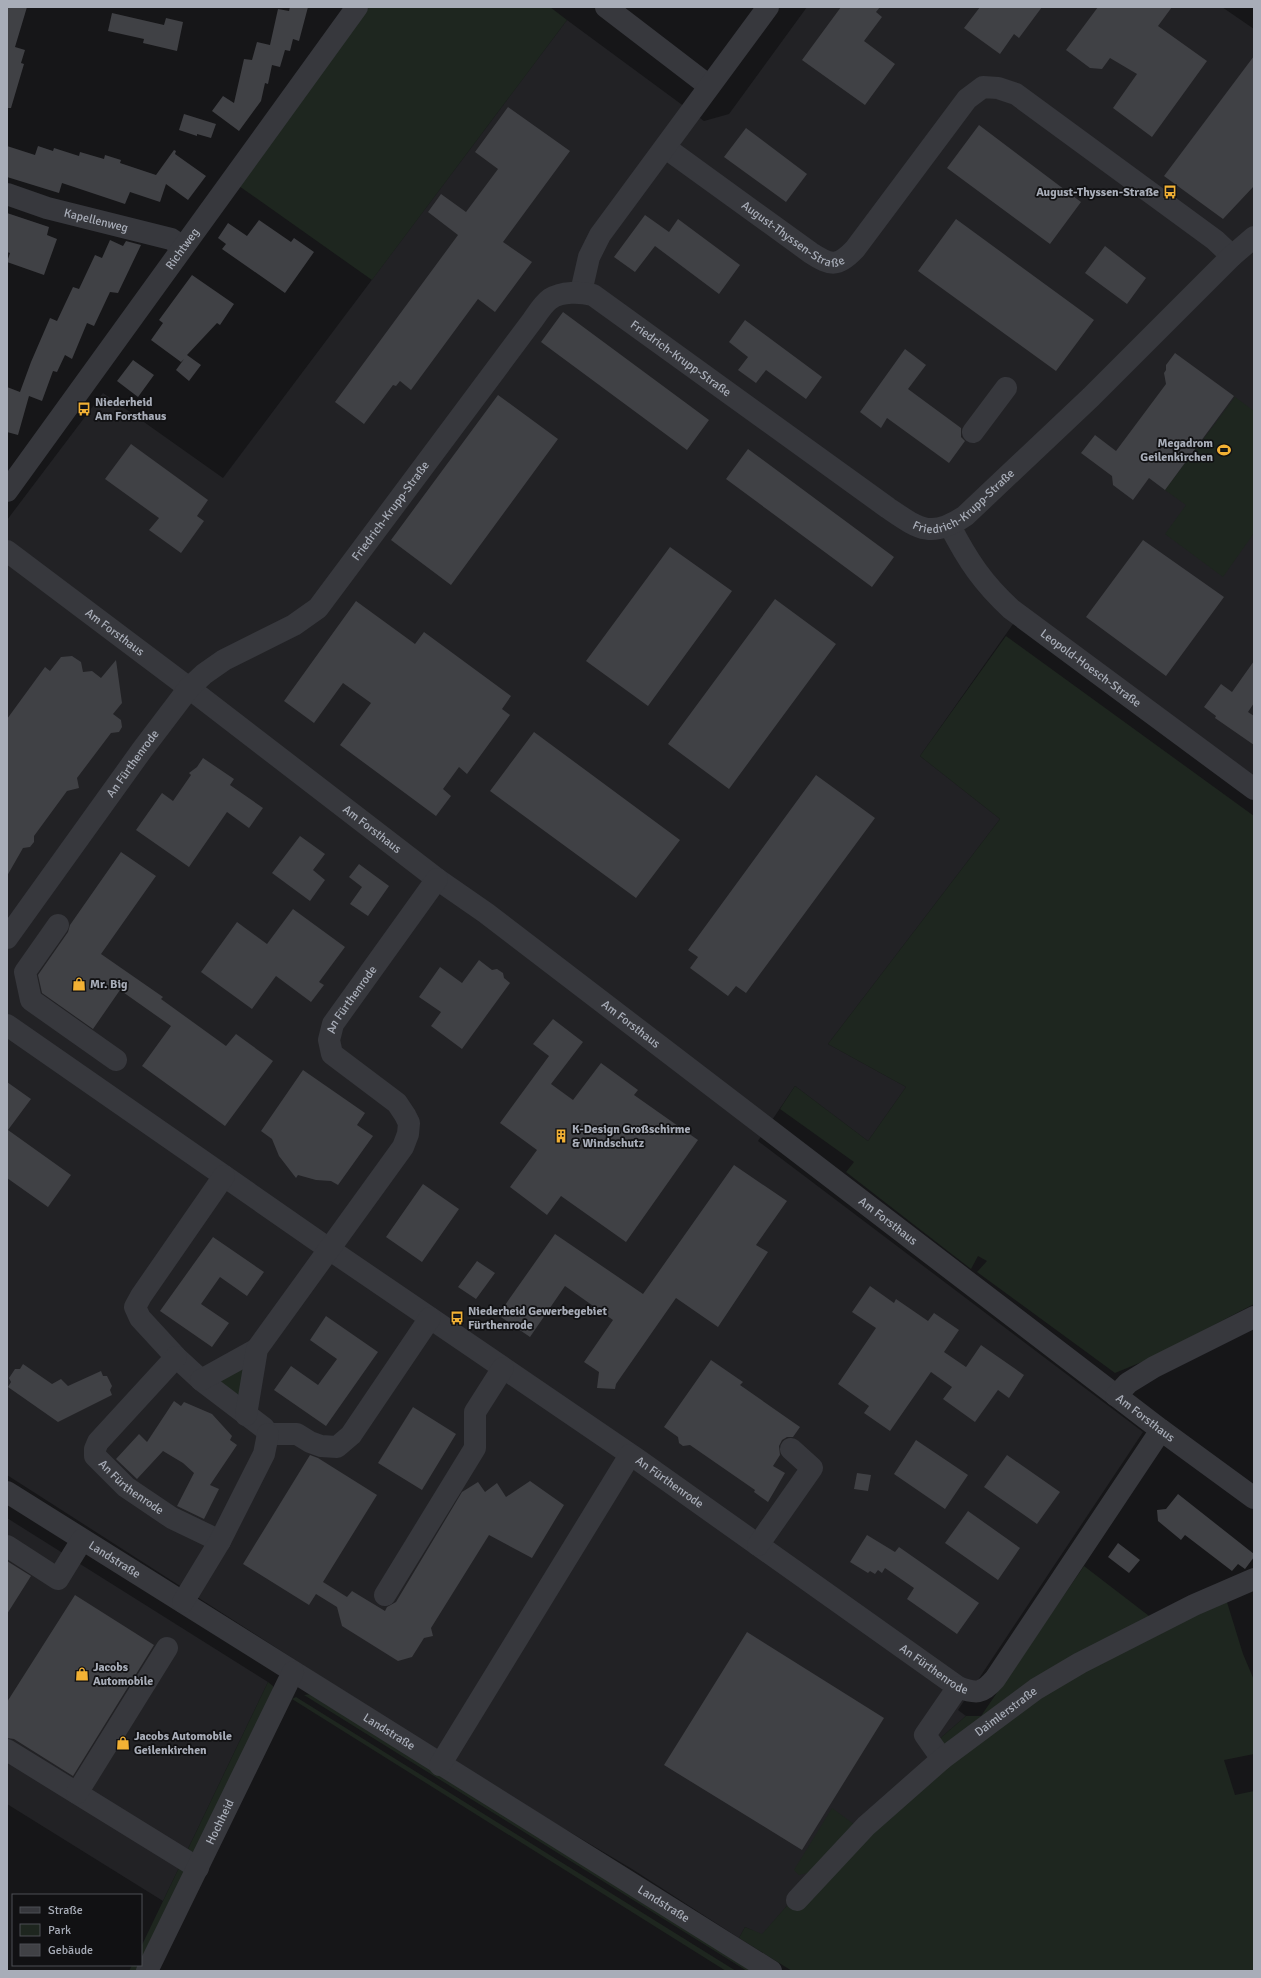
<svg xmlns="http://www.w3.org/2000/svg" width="1261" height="1978" font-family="Signika,sans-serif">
<rect width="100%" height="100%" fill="#161618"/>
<path fill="#222225" d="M807,7h415l32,22v747l-229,-169 -105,149 80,63 -172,225 78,43 -38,54 -73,-55 -37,55 385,291 -185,278 8,6 -29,25 6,10 -151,149 -30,35 -17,-8 -6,11 -107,-69 -148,-88 -477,-306v-955l96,-127 120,85 344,-458 137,101 25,-7z
M7,1518l261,164 -105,219 -156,-97z"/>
<path fill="#1e261f" d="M369,7h181l17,13 -195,260 -133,-94z
M1235,397l19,14v122l-31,44 -58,-43 21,-29 -21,-15z
M1006,636l248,180v488l-105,55 -34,14 -138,-101 10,-11 -9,-5 -7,13 -125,-97 8,-10 -74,-53 15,-23 73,55 38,-54 -78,-43 172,-225 -80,-63z
M246,1366l-5,33 -25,-18z
M1084,1566l69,53 -210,132 -6,-10 29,-25h15z
M1226,1599l17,55 11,26v74l-30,6 11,35 19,-4v180h-462l-53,-33 6,-11 17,7 30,-34 80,-74 171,-135z
M268,1682l5,4v10l-134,275h-10l3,-6h9v-18z
M312,1694l445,277h-10l-443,-276z
M296,1697l440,274h-10l-434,-272z
M832,1808l27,20 -40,42 -20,5 -5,-5z"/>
<path fill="#404145" d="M7,7h20l-12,40 10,3 -4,13 3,1 -13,44h-4z
M290,7h18l-9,34 -6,-2 -3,12 -5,-1 -5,17 -8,-2 -4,19 -3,-1 -4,18 -22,30 -27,-20 11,-15 11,7 10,-44 8,1 5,-18 13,3 8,-36 11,2z
M841,7h39l-4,5 6,5 -18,24 31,23 -30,41 -63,-45z
M980,7h62l-23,31 -5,-4 -14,20 -36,-26z
M1098,7h74l-14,19 49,35 -55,76 -39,-29 24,-34 -27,-16 -8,11 -12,-1 -24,-18z
M112,13l52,12 2,-7 17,4 -6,29 -34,-8 1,-4 -36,-8z
M1254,56v130l-31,33 -59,-43z
M508,107l62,44 -67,91 29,20 -37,50 -17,-13 -67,91 -11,-9 -4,5 -3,-1 -29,39 -29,-22 123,-167 -30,-23 13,-18 25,18 32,-43 -23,-17z
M184,114l32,10 -5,14 -14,-4v2l-18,-6z
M979,125l102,77 -31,42 -103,-76z
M746,128l61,46 -21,28 -62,-45z
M7,146l28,9 3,-9 15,5 1,-3 25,8 1,-4 24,7 1,-4 16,5 -1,3 36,12 18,-25 2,1 -1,3 31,22 -18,24 -22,-16 -6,18 -30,-10 -5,12 -63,-21 -3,10 -52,-16z
M7,213l42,14 -2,8 10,4 -13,36 -37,-13 3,-9 -3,-1z
M645,215l24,17 9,-13 62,46 -21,29 -64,-48 -20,26 -21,-15z
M956,219l138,101 -38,51 -138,-100z
M259,220l32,22 3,-4 20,14 -29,41 -63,-44 4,-5 -8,-6 10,-15 19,13z
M110,240l13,6 3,-5 15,4 -23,48 -8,-1 -16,34 -7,-3 -15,36 -7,-4 -8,17 -4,-1 -11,30 -13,-5 -11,39 -11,-3v-45l13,5 11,-30 19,-44 7,3 16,-34 6,2 16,-34 7,3z
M1105,246l41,32 -19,26 -42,-31z
M192,275l42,29 -14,21 -3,-2 -30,32 14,10 -12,16 -13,-11 8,-11 -3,3 -30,-22 12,-17 -4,-3z
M563,312l146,108 -22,30 -146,-108z
M745,320l77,57 -16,22 -40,-29 -10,13 -18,-13 10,-13 -19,-15z
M905,349l21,16 -18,24 53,39v9l4,4 -16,22 -62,-45 -6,10 -21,-16z
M1175,353l59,43 -69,94 -16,-12 -16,22 -20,-15 -1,-9 -31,-23 14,-18 21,16 50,-67 -2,-11 2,-3v-5z
M133,360l21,15 -16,22 -21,-16z
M498,395l60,44 -107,146 -60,-45z
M131,444l77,56 -11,16 7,5 -23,32 -32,-23 10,-12 -54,-39z
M748,449l146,108 -22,30 -146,-108z
M1143,540l81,57 -58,79 -80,-59z
M670,547l62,44 -84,115 -62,-45z
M775,599l61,45 -107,145 -61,-45z
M356,601l59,43 9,-12 87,64 -9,13 8,6 -43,59 -8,-7 -16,22 8,7 -15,20 -96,-71 31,-42 -28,-20 -29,40 -30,-22z
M72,656l9,6 2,10 9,-1 9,7 15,-18 6,43 -9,11 8,6 1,7 -3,5 -8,1 -34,45 2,10 -12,3 -33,45v6l-4,5 -7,1 -16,28v-157l38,-52 5,4 11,-14z
M1254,661v42l-6,9 6,4v29l-39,-27 1,-2 -12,-9 17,-23 11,8z
M534,732l146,108 -44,58 -146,-107z
M203,758l31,21 -4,6 33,23 -14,20 -22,-16 -38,55 -53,-37 26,-37 11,8 18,-26 -2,-2 8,-6z
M816,775l59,43 -129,175 -10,-7 -8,10 -38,-28 8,-11 -10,-7z
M300,836l25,18 -12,16 12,10 -15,21 -38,-28z
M121,852l35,24 -55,78 62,43 -2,2 65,47 10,-12 37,27 -48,65 -83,-60 29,-40 -51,-36 -27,39 -51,-36 -4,-18 30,-43 2,-7z
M359,864l30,22 -21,30 -18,-12 12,-17 -13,-10z
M293,909l52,38 -26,35 5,3 -13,17 -35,-26 -24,33 -51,-37 36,-50 30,22z
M479,960l13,10 5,-1 6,4 1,5 6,5 -48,66 -31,-23 10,-14 -22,-15 21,-30 22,16z
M553,1019l30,23 -32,42 22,16 28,-37 37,27 -4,5 64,45 -72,102 -65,-46 -14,19 -37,-28 27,-37 -37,-27 49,-67 -16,-12z
M303,1070l62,43 -8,12 16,11 -35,49 -7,-4 -15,-1 -18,-5 -2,3 -17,-22 -7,-17 -11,-8z
M7,1082l24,17 -23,31 63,45 -23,32 -41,-29z
M734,1165l53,36 -31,44 12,7 -50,75 -42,-29 -60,86 -1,5 -18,-1 2,-16 -15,-10 29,-42 -48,-34 -35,51 -32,-22 57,-81 88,60z
M423,1184l36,25 -37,53 -36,-25z
M213,1237l51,35 -17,24 -27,-19 -19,27 28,19 -17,24 -52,-36z
M477,1261l18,12 -19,26 -18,-12z
M870,1286l24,17 2,-4 32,22 6,-8 25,17 -15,22 22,15 15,-22 43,30 -15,23 -11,-8 -23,32 -32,-23 9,-12 -21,-15 -41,59 -26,-18 5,-7 -31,-22 38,-56 -24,-16z
M326,1316l52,36 -52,74 -52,-36 17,-24 27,19 19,-26 -27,-19z
M711,1360l32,22 -3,3 60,42 -7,10h-6l-5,3 -3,6 1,9 -7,11 12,7 -17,29 -14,-10 1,-2 -65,-45 -7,1 -4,-3 -1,-6 -14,-10z
M23,1364l29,20 9,-5 7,7 33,-15 2,5h4l5,10 -2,4 2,5 -54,27 -50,-35 3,-5 -2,-4 6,-9h5z
M174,1401l7,5 3,-4 28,12 20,22 -2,4 7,5 -27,40 9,4 -15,30 -27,-13 17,-33 -11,-10 -20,-12 -26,28 -21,-20 23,-25 8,8z
M413,1407l43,27 -34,56 -44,-27z
M916,1440l52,35 -23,34 -51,-35z
M310,1455l8,3 59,37 -54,87 24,15 5,-6 33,20 2,-4 9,-5 66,-110 16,-10 7,10 12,-9 9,14 24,-16 34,24 -32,53 -43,-23 -58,93 2,8 -9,2 -12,19 -14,4 -56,-35 -5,-19 -21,-13 -7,11 -66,-41z
M1007,1455l53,37 -23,32 -53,-37z
M857,1473l14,2 -3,16 -14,-2z
M1178,1494l76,60v3l-9,12 -7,-5 -6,7 -47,-36 -4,5 -23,-19 -1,-11 9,-1z
M968,1511l52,37 -22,32 -53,-37z
M867,1535l28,17 4,-5 80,56 -22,31 -50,-35 7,-11 -29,-20 -3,5 -4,-3 -3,4 -5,-3 -2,2 -18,-11z
M1118,1543l22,17 -11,13 -21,-16z
M7,1561l24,15 -24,38z
M75,1595l79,50 -81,131 -59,-37 -7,-1v-36z
M747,1632l137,86 -82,132 -138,-85z"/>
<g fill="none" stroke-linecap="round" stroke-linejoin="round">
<g stroke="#37383d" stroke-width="22">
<path d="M606,7l103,79"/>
<path id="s1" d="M666,148l145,105c20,13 27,14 44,-4l112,-150 16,-12 15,1 18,6 199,146 17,16"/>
<path id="s2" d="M7,194l40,14 124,31 12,8"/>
<path d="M581,292l8,-35 11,-22 168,-228"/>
<path d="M973,432l33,-44"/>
<path id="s3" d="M7,491l350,-484"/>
<path id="s4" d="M950,526c18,35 33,57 61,83l243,180"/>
<path id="s5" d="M7,551l182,137 248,191 49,34 675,517 93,68"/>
<path d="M58,925l-33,47 6,28 85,60"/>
<path id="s6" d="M7,938l135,-188 47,-62 15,-14 20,-14 70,-35 24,-17 214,-287c5,-7 11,-17 18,-22 12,-8 30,-7 43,-4l295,213c31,21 43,31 77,8l126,-119 141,-141 22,-19"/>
<path id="s7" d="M7,1025l322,224 308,210 321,228c18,7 24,7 37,-8l166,-249"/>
<path d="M224,1176l-83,120 -6,11 5,11 36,39 25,23 63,48 4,6h29l13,8 11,4 16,1 14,-12 79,-117"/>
<path id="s8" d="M176,1357l-78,85 -3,7v7l31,31 46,31 48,23"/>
<path d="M201,1380l56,-31"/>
<path d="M1116,1396l12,-13 26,-16 100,-50"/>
<path id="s9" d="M246,1415l11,-66 146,-202 5,-13 1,-11 -4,-8 -8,-12 -65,-49 -3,-14 4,-16 104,-145"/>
<path id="s10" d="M7,1492l764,479"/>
<path d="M758,1545l54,-77 -21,-19"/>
<path d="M7,1546l51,33 24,-39"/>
<path d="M385,1595l90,-147v-36l28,-44"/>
<path d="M183,1602l37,-61 44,-87 4,-20"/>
<path d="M7,1750l191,118"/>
<path d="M942,1759l-17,-24 33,-48"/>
<path d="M440,1765l190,-310"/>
<path d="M77,1793l90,-145"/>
<path id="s11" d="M797,1900l69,-74 76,-67 94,-70 44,-26 114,-58 60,-26"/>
<path id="s12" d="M147,1971l146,-299"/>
</g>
</g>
<defs>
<g id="bus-bare" transform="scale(1.08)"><path d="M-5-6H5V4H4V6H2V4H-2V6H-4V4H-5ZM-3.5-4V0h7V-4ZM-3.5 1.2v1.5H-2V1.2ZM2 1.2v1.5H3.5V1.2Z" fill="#f2b134" stroke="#111113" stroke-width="2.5" paint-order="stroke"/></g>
<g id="stadium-bare" transform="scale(1.08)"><path d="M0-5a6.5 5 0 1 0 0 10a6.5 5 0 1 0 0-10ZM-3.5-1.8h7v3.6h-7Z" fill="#f2b134" stroke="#111113" stroke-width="2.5" paint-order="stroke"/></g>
<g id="shop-bare" transform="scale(1.08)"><path d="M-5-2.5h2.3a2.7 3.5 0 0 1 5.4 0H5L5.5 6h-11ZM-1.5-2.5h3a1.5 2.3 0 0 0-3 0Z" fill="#f2b134" stroke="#111113" stroke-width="2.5" paint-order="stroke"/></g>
<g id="building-bare" transform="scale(1.08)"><path d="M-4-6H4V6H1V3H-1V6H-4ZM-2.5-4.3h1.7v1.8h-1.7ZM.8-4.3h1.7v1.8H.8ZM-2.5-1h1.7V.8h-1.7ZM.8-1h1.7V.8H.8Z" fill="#f2b134" stroke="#111113" stroke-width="2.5" paint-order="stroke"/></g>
</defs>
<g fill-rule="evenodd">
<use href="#bus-bare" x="1170" y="192"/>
<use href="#bus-bare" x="84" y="409"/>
<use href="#stadium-bare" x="1224" y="450"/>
<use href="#shop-bare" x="79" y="984"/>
<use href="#building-bare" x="561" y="1136"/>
<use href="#bus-bare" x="457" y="1318"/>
<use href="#shop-bare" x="82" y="1674"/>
<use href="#shop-bare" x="123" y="1743"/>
</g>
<g text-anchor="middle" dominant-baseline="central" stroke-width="3.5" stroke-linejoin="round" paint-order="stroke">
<g font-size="12" font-weight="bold" fill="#a8adb8" stroke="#111113" text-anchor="start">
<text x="1159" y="192" text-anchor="end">August-Thyssen-Straße</text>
<text x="95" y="402">Niederheid<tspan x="95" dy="14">Am Forsthaus</tspan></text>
<text x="1213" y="443" text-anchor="end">Megadrom<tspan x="1213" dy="14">Geilenkirchen</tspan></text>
<text x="90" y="984">Mr. Big</text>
<text x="572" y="1129">K-Design Großschirme<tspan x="572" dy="14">&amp; Windschutz</tspan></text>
<text x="468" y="1311">Niederheid Gewerbegebiet<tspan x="468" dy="14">Fürthenrode</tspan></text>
<text x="93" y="1667">Jacobs<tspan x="93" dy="14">Automobile</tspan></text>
<text x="134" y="1736">Jacobs Automobile<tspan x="134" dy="14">Geilenkirchen</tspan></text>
</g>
<g font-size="12" fill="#a8adb8" stroke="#111113">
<text stroke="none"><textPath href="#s2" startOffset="93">Kapellenweg</textPath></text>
<text stroke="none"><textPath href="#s1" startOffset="155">August-Thyssen-Straße</textPath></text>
<text stroke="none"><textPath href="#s3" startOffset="299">Richtweg</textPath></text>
<text stroke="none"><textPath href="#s6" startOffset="1001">Friedrich-Krupp-Straße</textPath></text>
<text stroke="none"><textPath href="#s6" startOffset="1347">Friedrich-Krupp-Straße</textPath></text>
<text stroke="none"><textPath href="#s6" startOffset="583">Friedrich-Krupp-Straße</textPath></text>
<text stroke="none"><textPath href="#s5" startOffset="135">Am Forsthaus</textPath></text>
<text stroke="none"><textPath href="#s4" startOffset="203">Leopold-Hoesch-Straße</textPath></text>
<text stroke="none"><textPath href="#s6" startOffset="215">An Fürthenrode</textPath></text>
<text stroke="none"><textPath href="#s5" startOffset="459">Am Forsthaus</textPath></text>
<text stroke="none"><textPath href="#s9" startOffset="507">An Fürthenrode</textPath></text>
<text stroke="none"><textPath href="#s5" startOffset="783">Am Forsthaus</textPath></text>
<text stroke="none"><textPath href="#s5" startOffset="1107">Am Forsthaus</textPath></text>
<text stroke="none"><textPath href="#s5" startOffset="1431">Am Forsthaus</textPath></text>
<text stroke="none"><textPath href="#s7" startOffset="805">An Fürthenrode</textPath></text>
<text stroke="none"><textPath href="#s8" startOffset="178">An Fürthenrode</textPath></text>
<text stroke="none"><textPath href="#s10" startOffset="127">Landstraße</textPath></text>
<text stroke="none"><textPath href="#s7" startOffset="1129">An Fürthenrode</textPath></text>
<text stroke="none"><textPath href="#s11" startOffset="282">Daimlerstraße</textPath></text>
<text stroke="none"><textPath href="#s10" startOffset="451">Landstraße</textPath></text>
<text stroke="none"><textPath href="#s12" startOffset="166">Hochheid</textPath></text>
<text stroke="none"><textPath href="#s10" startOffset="775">Landstraße</textPath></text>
</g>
</g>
<rect width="1261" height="1978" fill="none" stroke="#a8adb8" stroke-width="16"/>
<rect x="12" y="1894" width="130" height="72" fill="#111113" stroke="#4d4f55"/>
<rect x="20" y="1907" width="20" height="6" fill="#37383d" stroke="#4d4f55"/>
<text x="48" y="1914" font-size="12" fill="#a8adb8">Straße</text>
<rect x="20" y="1924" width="20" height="12" fill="#1e261f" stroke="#4d4f55"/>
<text x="48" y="1934" font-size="12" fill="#a8adb8">Park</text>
<rect x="20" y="1944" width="20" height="12" fill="#404145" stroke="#4d4f55"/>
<text x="48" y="1954" font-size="12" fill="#a8adb8">Gebäude</text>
</svg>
